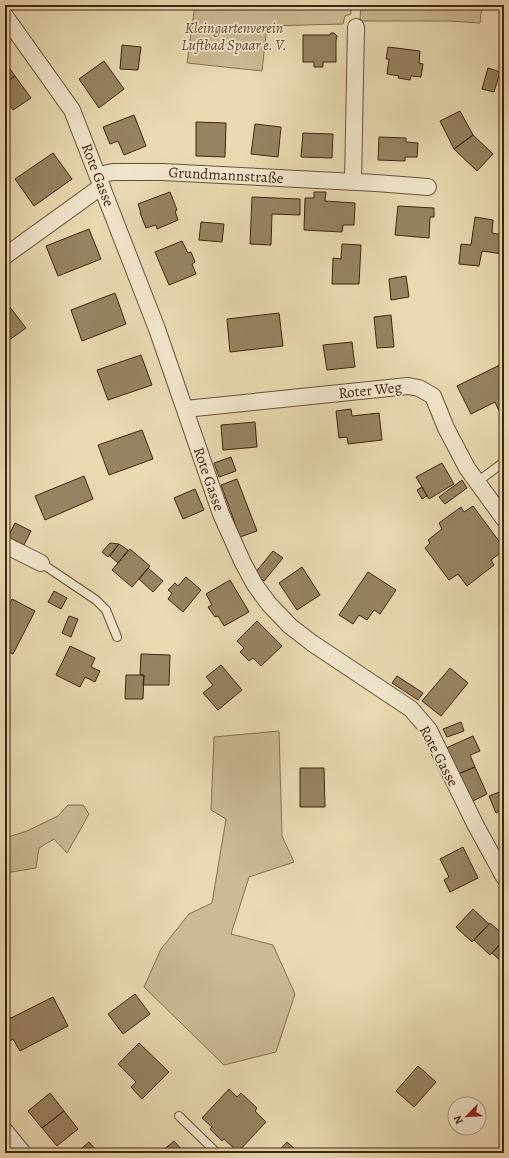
<svg xmlns="http://www.w3.org/2000/svg" width="509" height="1158" font-family="Alegreya,serif">
<rect width="100%" height="100%" fill="#e8d9b0"/>
<filter id="stains"><feTurbulence type="fractalNoise" baseFrequency=".005" numOctaves="4"/><feColorMatrix values="0 0 0 0 .2 0 0 0 0 .09 0 0 0 0 .02 0 0 0 .5 -.17"/></filter>
<radialGradient id="worn" r=".72"><stop offset=".6" stop-color="#630" stop-opacity="0"/><stop offset="1" stop-color="#630" stop-opacity=".3"/></radialGradient>
<path fill="#cbba94" stroke="#867051" d="M195,5h156v9l-6,2 -2,8 -76,2 -5,45 -75,-8z
M361,5h121l-2,18 -30,-2h-90z
M279,731l3,105 12,26 -45,15 -18,57 42,11 22,49 -19,58 -52,13 -80,-78 17,-38 28,-35 23,-11 14,-84 -15,-9 3,-73z
M68,805h15l6,9 -22,39 -13,-14 -15,9 -3,20 -31,5v-35l22,-7 31,-15z"/>
<path fill="#978362" stroke="#40250e" d="M331,33h3l3,3 -1,5v21h-13v5h-9v-5h-11v-27h27z
M122,45l19,2 -3,23 -18,-1z
M388,47l32,4 -1,12 4,1 -2,13 -10,-1 -1,4 -12,-2 1,-2 -12,-2 2,-15h-3z
M104,61l20,28 -25,19 -20,-29z
M5,62l10,14 -10,7z
M488,68l12,4 -6,20 -12,-3z
M15,76l16,22 -18,12 -8,-11v-16z
M460,111l13,24 -19,14 -14,-28z
M134,115l12,31 -22,9 -6,-14 -8,3 -7,-17z
M196,122l30,1 -1,34 -29,-1z
M255,124l26,3 -3,30 -27,-3z
M303,133l30,1 -1,24 -31,-1z
M473,135l20,19 -16,17 -23,-22z
M379,137l27,1v4l12,1 -1,14h-12v4l-27,-1z
M53,153l19,26 -38,27 -19,-27z
M170,192l7,18 -2,1 3,9 -21,9 -1,-4 -10,3 -6,-15h1l-3,-9z
M314,192h12l-1,9 30,2 -1,22h-11l-1,7 -38,-2 1,-32h9z
M252,197l48,2v16l-28,-1 -1,31 -21,-1z
M398,206l36,2v9h-4l-1,21 -34,-3z
M475,217l18,3 -1,13 12,2 -1,19 -21,-3 -3,15 -20,-2 2,-20 10,1z
M201,222l23,2 -2,18 -23,-2z
M89,229l12,30 -43,17 -12,-30z
M182,241l6,12 3,-1 4,10 -3,2 4,10 -27,11 -14,-33z
M342,244l19,1 -2,39h-27l1,-26 8,1z
M406,276l3,21 -18,3 -2,-21z
M115,293l11,31 -44,17 -11,-31z
M9,306l17,22 -21,15v-34z
M279,313l4,33 -53,6 -3,-33z
M391,315l3,32 -17,1 -3,-31z
M352,342l3,25 -28,3 -4,-25z
M141,355l11,30 -44,15 -11,-30z
M504,363v51l-3,1 -6,-13 -24,12 -14,-28z
M351,409l1,7 27,-3 3,27 -34,4 -1,-7 -8,1 -3,-27z
M255,422l2,25 -34,3 -2,-25z
M142,430l11,29 -44,16 -11,-30z
M231,457l5,14 -17,6 -5,-14z
M442,463l12,21 -25,15 -13,-22z
M84,476l9,23 -48,21 -10,-24z
M237,479l20,52 -17,6 -19,-52z
M462,480l5,8 -22,16 -6,-7z
M422,487l5,9 -5,3 -5,-9z
M195,489l9,21 -21,9 -9,-21z
M473,506l31,42v2l-13,10 3,5 -27,21 -9,-12 -9,6 -24,-32 5,-5 -2,-3 14,-11 -3,-6 22,-16 3,5z
M15,523l16,8 -7,14 -16,-8z
M110,543l9,1 -11,13 -6,-5z
M119,544l9,6 -10,13 -8,-7z
M130,549l20,17 -18,21 -20,-17z
M273,551l10,7 -19,23 -9,-8z
M302,567l18,28 -23,15 -18,-27z
M148,568l15,13 -10,11 -14,-13z
M368,572l28,18 -16,24 -6,-4 -7,10 -8,-5 -6,9 -14,-9z
M186,577l15,13 -18,22 -15,-13 4,-6 -4,-3 7,-7 3,3z
M230,580l19,32 -25,14 -6,-10 -3,1 -7,-10 4,-2 -6,-11z
M54,591l13,7 -6,11 -13,-7z
M12,599l23,12 -22,43 -8,-4v-38z
M69,616l9,3 -7,18 -9,-4z
M257,621l25,25 -21,20 -8,-8 -4,3 -9,-9 4,-4 -7,-7z
M70,646l25,12 -4,9 9,4 -5,11 -10,-5 -5,10 -24,-12z
M141,654l29,1 -1,30h-26l1,-10h-4z
M221,665l21,25 -24,20 -15,-17 10,-8 -7,-8z
M450,668l18,15 -27,33 -19,-15z
M126,675h18l-1,24h-18z
M397,676l26,17 -5,7 -26,-17z
M461,722l3,9 -17,6 -4,-8z
M473,736l7,15 -10,4 5,12 -17,7 -12,-26z
M475,767l12,27 -16,8 -13,-28z
M300,768h24l1,39h-25z
M502,791l2,5v13l-8,4 -7,-17z
M463,847l15,31 -28,14 -6,-12 5,-3 -9,-18z
M473,909l16,15 -17,18 -16,-15z
M490,923l14,12v5l-14,15 -16,-15z
M504,940v24l-12,-11z
M135,994l15,20 -27,20 -15,-20z
M53,997l15,29 -48,25 -7,-12 -8,5v-28l6,2z
M139,1043l30,29 -27,27 -11,-12 5,-5 -18,-18z
M418,1066l18,16 -22,25 -18,-16z
M229,1089l8,8 4,-4 16,15 -2,3 11,11 -28,30 -14,-13 -2,2 -12,-12 2,-2 -10,-9z
M50,1093l14,18 -22,17 -14,-17z
M64,1111l14,18 -21,17 -15,-18z
M174,1141l11,12h-25z
M89,1142l10,11h-23z
M287,1142l10,9 2,-2 4,4h-27z"/>
<g fill="none" stroke-linecap="round" stroke-linejoin="round">
<g stroke="#6a5236" stroke-width="10">
<path id="service" d="M477,482l27,-20
M41,563l55,37 10,10 11,27
M179,1116l38,37"/>
</g>
<g stroke="#6a5236" stroke-width="18">
<path id="minor" d="M5,16l67,94 85,219 64,185 22,49 12,22 14,19 21,22 22,17 99,66 18,21 47,96 28,51
M98,175l15,-3h49l214,11 52,4
M353,182l3,-155
M5,256l97,-70
M185,409l223,-23 11,2 14,8 13,32 21,40 37,51
M5,545l36,18
M5,1131l18,22"/>
</g>
<use href="#service" stroke="#f0e6cc" stroke-width="8"/>
<use href="#minor" stroke="#f0e6cc" stroke-width="16"/>
</g>
<g text-anchor="middle" dominant-baseline="central" stroke-width="3.5" stroke-linejoin="round" paint-order="stroke">
<g font-size="15" font-style="italic" fill="#634a30" stroke="#f0e6cc">
<text x="234" y="28">Kleingartenverein<tspan x="234" dy="17">Luftbad Spaar e. V.</tspan></text>
</g>
<g font-size="15" fill="#40250e" stroke="#f0e6cc">
<text transform="translate(98 175) rotate(69)">Rote Gasse</text>
<text transform="translate(226 175) rotate(3)">Grundmannstraße</text>
<text transform="translate(370 390) rotate(-6)">Roter Weg</text>
<text transform="translate(209 479) rotate(71)">Rote Gasse</text>
<text transform="translate(439 756) rotate(62)">Rote Gasse</text>
</g>
</g>
<rect width="509" height="1158" fill="none" stroke="#e8d9b0" stroke-width="20"/>
<rect x="6" y="6" width="497" height="1146" fill="none" stroke="#40250e" stroke-width="2"/>
<rect x="10" y="10" width="489" height="1138" fill="none" stroke="#40250e"/>
<g transform="translate(467 1116) rotate(246)"><circle r="19" fill="#f0e6cc" stroke="#aa9980"/>
<path d="M0-3L7 15L0 10L-7 15Z" fill="#8f2418"/>
<text y="-6" font-size="11" font-weight="bold" text-anchor="middle" fill="#40250e">N</text>
</g>
<rect width="100%" height="100%" filter="url(#stains)"/>
<rect width="100%" height="100%" fill="url(#worn)"/>
</svg>
